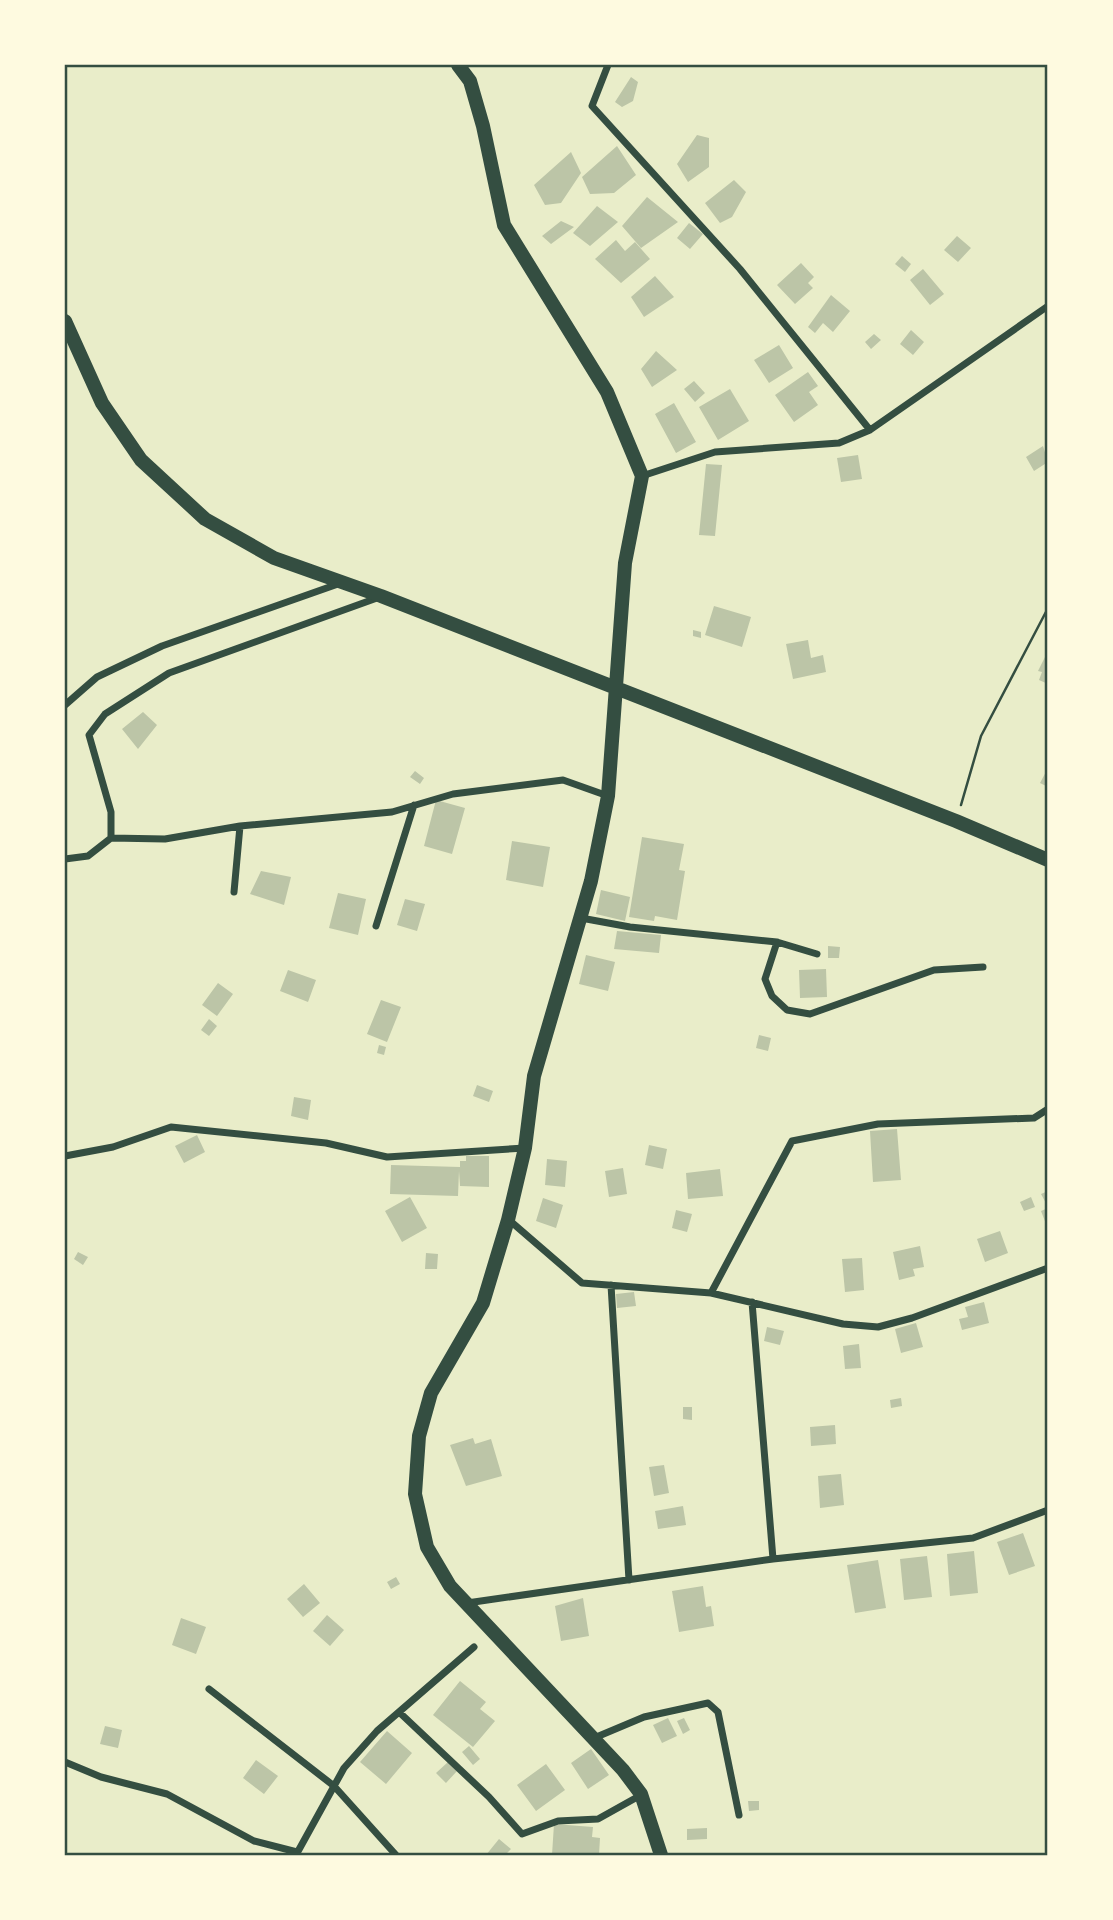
<svg xmlns="http://www.w3.org/2000/svg" width="1113" height="1920" font-family="'Open Sans',sans-serif">
<rect width="100%" height="100%" fill="#e9edc9"/>
<path fill="#bcc5a7" d="M631,77l7,5 -5,19 -11,6 -7,-5z
M697,135l12,3v29l-21,15 -11,-18z
M617,146l19,29 -22,18 -24,1 -8,-17z
M571,152l10,21 -20,30 -16,2 -11,-20z
M734,180l12,12 -14,25 -12,6 -15,-20z
M647,197l31,25 -37,26 -19,-22z
M597,206l21,16 -28,24 -17,-13z
M561,221l13,6 -23,17 -9,-8z
M689,223l14,11 -13,15 -13,-11z
M957,236l14,12 -13,14 -14,-12z
M616,240l9,11 10,-9 15,17 -29,24 -26,-24z
M902,256l9,8 -6,8 -10,-8z
M801,263l13,14 -6,6 5,5 -18,16 -18,-19z
M923,269l21,25 -14,11 -20,-25z
M655,276l19,21 -30,20 -13,-20z
M831,295l19,16 -17,21 -10,-9 -8,10 -7,-6z
M911,330l13,12 -11,13 -13,-11z
M874,334l7,6 -10,9 -6,-7z
M779,345l14,23 -24,15 -15,-23z
M656,351l21,19 -25,17 -11,-18z
M808,372l10,14 -9,6 9,13 -24,17 -19,-27z
M694,381l11,12 -10,9 -11,-13z
M730,389l19,32 -31,19 -19,-33z
M674,403l22,39 -20,11 -21,-39z
M1043,446l5,16 -14,9 -8,-14z
M858,455l4,24 -21,3 -4,-24z
M706,464l16,1 -7,71 -16,-1z
M714,606l37,11 -9,30 -37,-12z
M693,630l8,2v6l-8,-2z
M808,640l3,18 12,-3 3,17 -33,7 -7,-35z
M1048,651v33l-9,-4 3,-8 -4,-1z
M143,712l14,13 -19,24 -16,-20z
M1048,768v19l-8,-4z
M415,771l9,7 -4,6 -10,-7z
M436,800l29,8 -13,46 -28,-8z
M642,837l42,7 -5,26 6,1 -8,49 -22,-4 -1,5 -25,-4z
M512,841l38,6 -7,40 -37,-7z
M261,871l30,6 -7,28 -34,-11z
M601,890l29,7 -5,24 -29,-7z
M338,893l28,6 -8,36 -29,-7z
M405,899l20,5 -8,27 -20,-6z
M617,931l44,4 -2,18 -45,-4z
M828,946l12,1 -1,11h-11z
M586,955l29,7 -7,29 -29,-7z
M826,969l1,28 -27,1 -1,-28z
M288,970l28,10 -8,22 -28,-11z
M218,983l15,11 -16,22 -15,-11z
M381,1000l20,7 -14,35 -20,-8z
M209,1019l8,7 -8,10 -8,-6z
M759,1035l12,3 -3,13 -12,-3z
M379,1045l7,2 -2,8 -7,-2z
M477,1085l16,6 -4,11 -16,-6z
M294,1097l17,3 -3,20 -17,-4z
M897,1129l4,51 -28,2 -3,-51z
M197,1135l8,17 -21,11 -9,-17z
M649,1145l18,4 -4,20 -18,-4z
M466,1156h23v31l-29,-1 -1,-15 -1,25 -68,-2 1,-29 69,2v-6h6z
M547,1159l20,2 -2,26 -20,-2z
M623,1168l4,26 -18,3 -4,-26z
M720,1169l3,27 -35,3 -2,-26z
M1048,1191v16l-7,-13z
M410,1197l17,31 -25,14 -17,-31z
M1031,1197l4,10 -11,4 -4,-9z
M543,1198l20,7 -7,23 -20,-7z
M1048,1208v21l-7,-18z
M676,1210l16,4 -5,18 -15,-4z
M1000,1231l8,22 -23,9 -8,-23z
M920,1246l4,21 -11,2 2,7 -16,4 -6,-28z
M78,1252l10,5 -5,8 -9,-6z
M426,1253l12,1 -1,15h-12z
M862,1258l2,32 -19,2 -3,-33z
M634,1292l2,14 -19,2 -1,-14z
M984,1302l5,21 -27,7 -3,-11 9,-2 -3,-10z
M916,1323l7,24 -22,6 -6,-24z
M767,1327l17,4 -4,14 -16,-4z
M859,1344l2,24 -16,1 -2,-23z
M901,1398l1,8 -11,2 -1,-8z
M683,1407h9v13l-9,-1z
M835,1425l1,19 -25,2 -1,-19z
M473,1438l2,6 16,-5 11,37 -36,10 -16,-41z
M664,1465l5,28 -15,3 -5,-29z
M841,1474l3,31 -24,3 -2,-32z
M683,1506l3,19 -28,4 -3,-18z
M1023,1533l12,33 -26,9 -12,-33z
M974,1551l4,42 -28,3 -3,-42z
M927,1556l5,41 -28,3 -4,-41z
M878,1560l8,48 -31,5 -8,-48z
M396,1577l4,7 -9,5 -4,-7z
M304,1584l16,19 -17,14 -16,-18z
M703,1586l3,21 5,-1 3,20 -35,6 -7,-41z
M583,1598l6,38 -28,5 -6,-35z
M327,1615l17,15 -14,16 -17,-15z
M181,1618l25,9 -10,27 -24,-9z
M460,1681l26,21 -6,7 15,12 -22,26 -40,-32z
M668,1718l9,18 -15,7 -9,-18z
M684,1718l6,12 -7,4 -6,-13z
M105,1726l17,4 -4,18 -18,-4z
M387,1731l25,22 -26,31 -26,-22z
M469,1746l11,13 -7,6 -11,-13z
M591,1749l18,26 -21,14 -17,-26z
M256,1760l22,16 -14,18 -21,-16z
M448,1762l9,9 -11,12 -10,-10z
M546,1764l19,26 -29,21 -19,-26z
M748,1801h11v9l-10,1z
M554,1824l39,3 -1,10 8,1 -1,17h-47z
M707,1828v11l-20,1v-11z
M499,1839l12,10 -6,6h-19z"/>
<g fill="none" stroke-linecap="round" stroke-linejoin="round">
<path stroke="#344e41" stroke-width="2.5" d="M961,805l20,-69 67,-128"/>
<path stroke="#344e41" stroke-width="7" d="M608,65l-16,41 148,163 130,161
M642,476l73,-24 124,-9 31,-13 178,-124
M65,705l32,-28 65,-31 176,-62
M111,838l54,1 75,-13 152,-14 61,-18 110,-14 45,16
M65,859l23,-3 23,-18v-26l-22,-77 16,-21 64,-41 208,-75
M234,892l6,-66
M581,918l49,9 147,15 -12,37 7,17 15,14 23,4 124,-44 49,-3
M376,926l38,-121
M777,942l40,12
M65,1156l48,-9 58,-20 155,16 61,14 138,-9
M509,1220l73,63 129,10 132,31 35,3 34,-9 136,-50
M611,1285l18,295
M711,1293l81,-152 86,-17 156,-6 14,-9
M752,1302l21,257
M467,1603l306,-44 200,-21 75,-28
M209,1689l125,97 62,69
M399,1712l90,85 33,37 36,-13 40,-2 43,-24
M594,1738l50,-21 64,-14 10,9 21,103
M65,1762l36,15 66,17 87,47 43,11
M296,1855l48,-87 33,-37 97,-84"/>
<path stroke="#344e41" stroke-width="14" d="M458,65l12,16 13,45 21,99 103,167 35,84 -17,87 -17,233 -17,85 -57,195 -9,72 -17,72 -25,83 -52,90 -12,43 -4,58 12,53 23,39 173,184 18,24 20,61
M65,321l37,82 39,57 64,59 69,39 107,38 575,225 92,39"/>
</g>
<rect width="1113" height="1920" fill="none" stroke="#fefae0" stroke-width="133"/>
<rect x="66" y="66" width="980" height="1788" fill="none" stroke="#344e41" stroke-width="2.5"/>
</svg>
